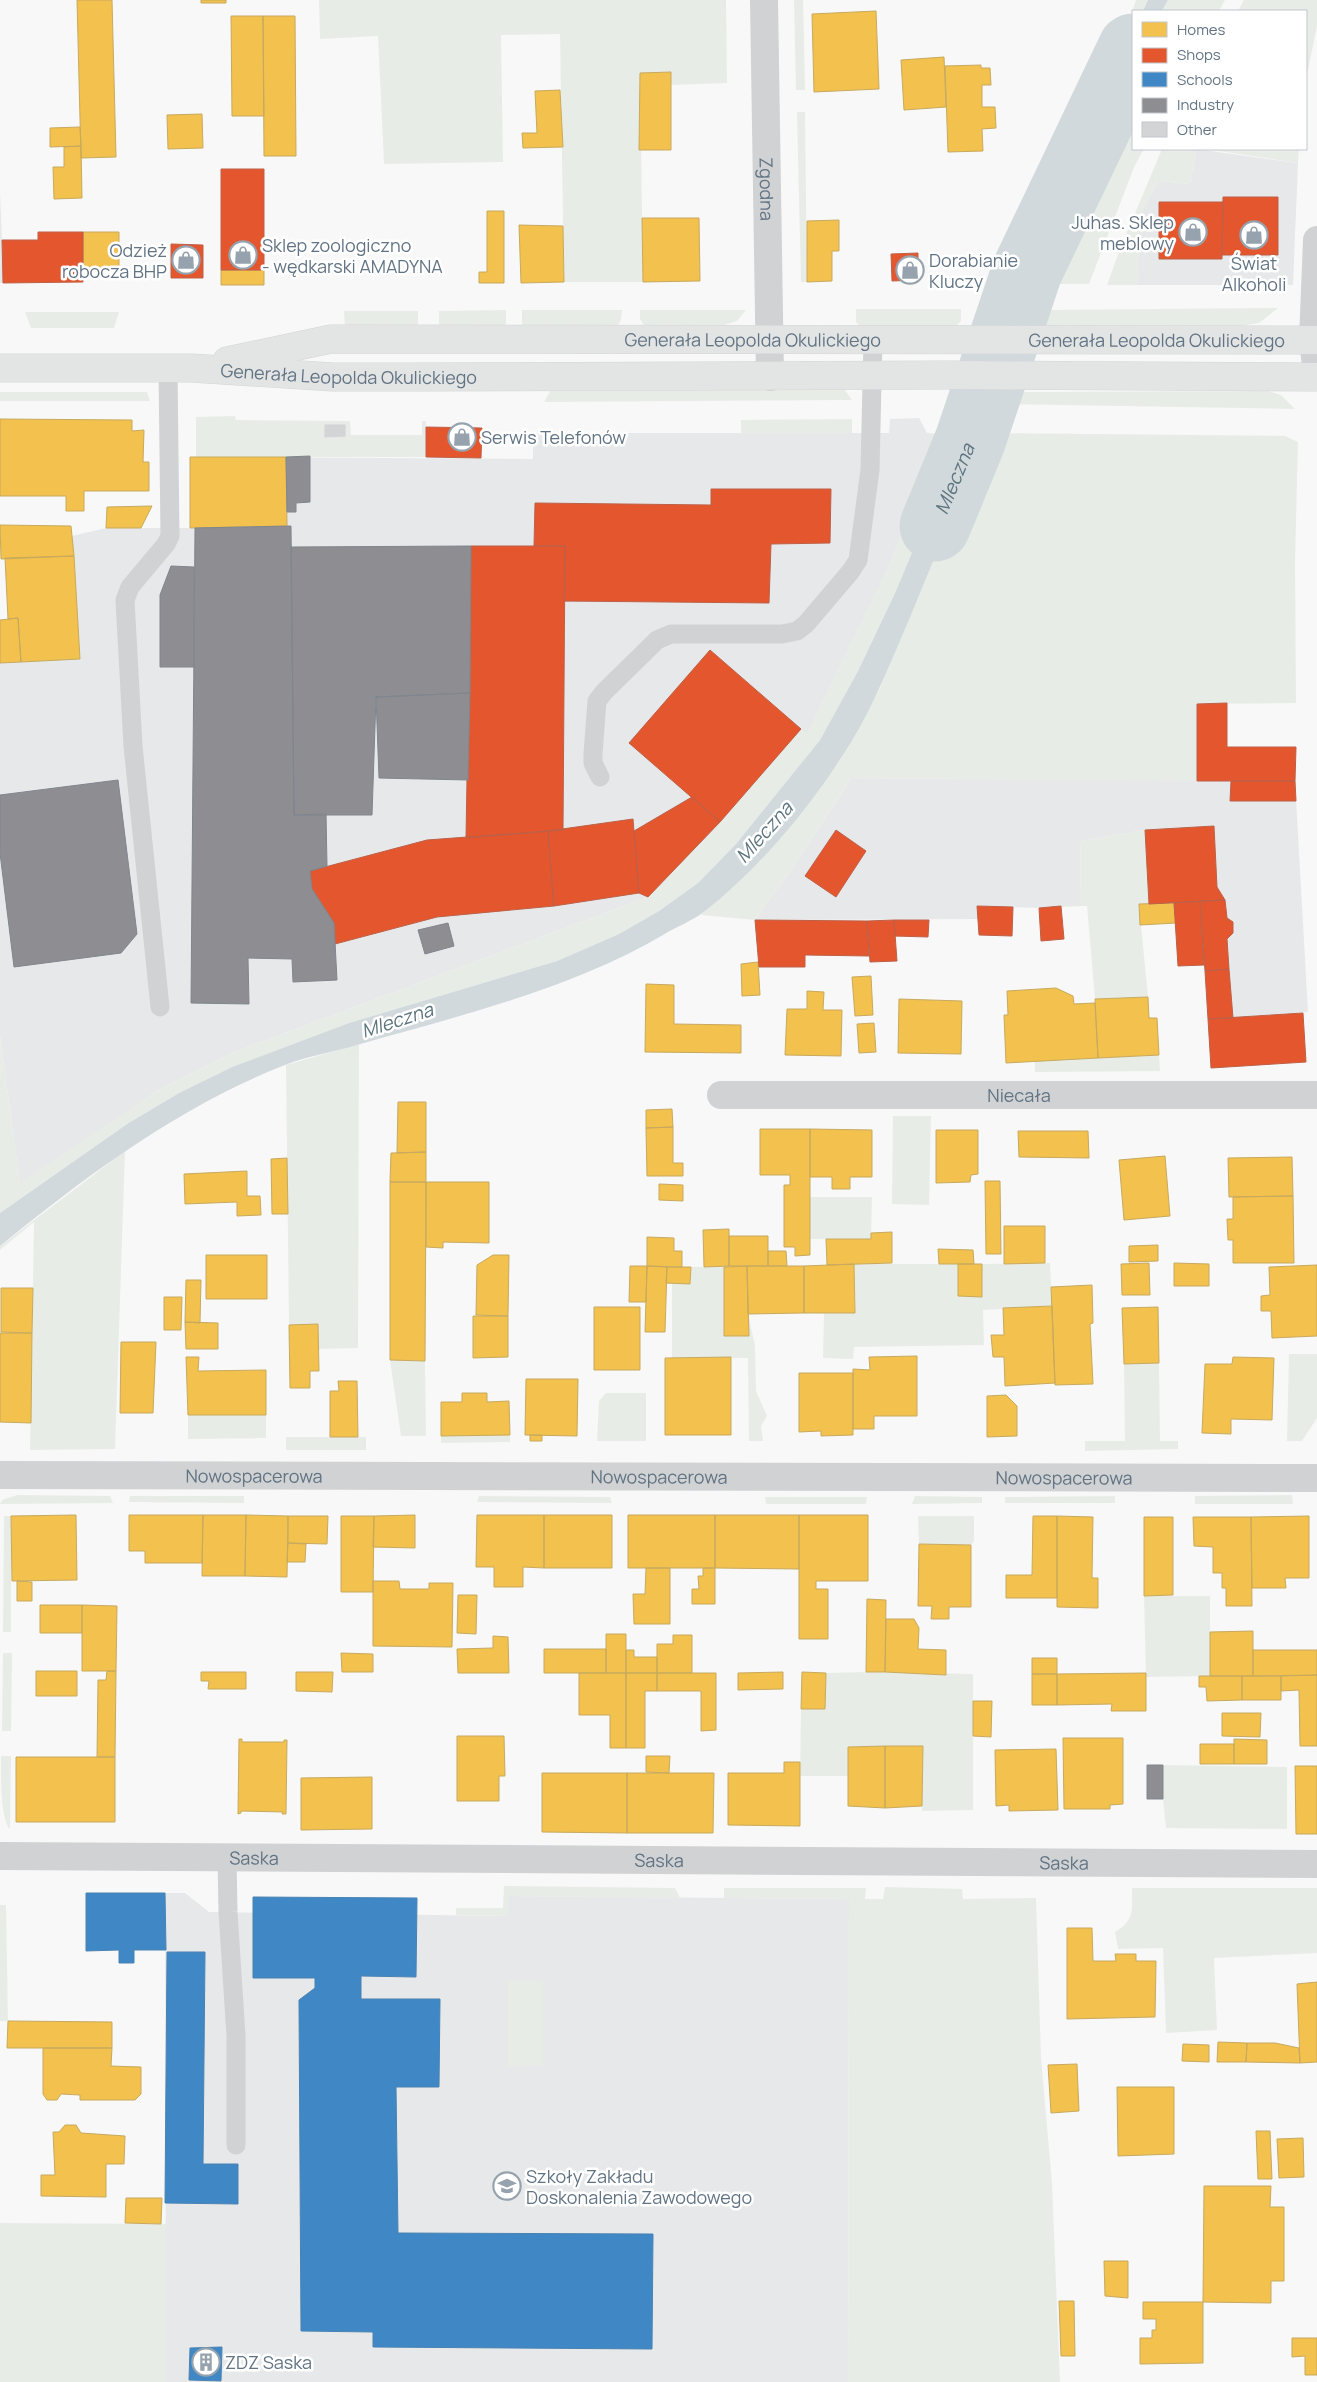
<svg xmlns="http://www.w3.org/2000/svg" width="1317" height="2382" font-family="Manrope,sans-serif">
<rect width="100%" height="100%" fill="#f8f8f8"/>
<path fill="#e7e8e9" d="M1196,149l102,14 -5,122h-156l2,-69 19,-35 32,3z
M0,192l2,48 1,43h-3z
M919,418l8,15 13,1 -51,133 -82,167 -6,-5 -81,93 -72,75 -413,155 -78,39 -137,94 -20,-149v-373l80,-4 -8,-123 34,-8h84v-71l343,2v-26h356l1,-14z
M851,778l444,3 13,231 -100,7 -8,-118 25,-2 -8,-12 -3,-61 -69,4 -65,11 1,65 -42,2 -62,-2 1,13 -223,1 48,-68z
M165,1893h20l24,19 299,4 1,-20 340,3 -1,483h-682z"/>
<path fill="#e8ece6" d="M319,0h407l1,83 -56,2v-13l-31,1 3,209h-79l-4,-248 -59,1 2,127 -119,2 -6,-128 -58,3z
M794,0h9l2,90h-9z
M1136,0h12l-5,11h-10v21l-125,251 -9,1 123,-242z
M1168,0h57l-6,11h-57z
M1244,0h73v26l-11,54v-69h-68z
M1133,68v81h11l-9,16 -46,119h-49v-12l4,-17z
M797,112h8l2,170h-6z
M1162,149h34l-6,35 -32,-3 -19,35 -2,69h-30l13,-36z
M1206,149h93l-1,14z
M1278,308l-19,15 -23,4h-204l11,-17z
M856,309h105v12l-6,6h-94l-5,-5z
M506,310v14l-4,3h-63v-16z
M522,310h100l-1,10 -4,7h-92l-3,-3z
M640,310h106l-9,11 -16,5 -76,1 -5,-8z
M344,311h74v16l-73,1z
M25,312h94l-5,16h-83z
M552,388l292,1 8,11 -308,2z
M1262,389l19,6 14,14 -288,-5 7,-12 248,-1z
M0,392h147l3,9h-150z
M235,416l1,4 114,1 1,14h71v-14h4v36h-230v-40z
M852,419v14h-111v-13z
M987,433l298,3 13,6 -3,119 1,142 -99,1v77l-346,-3 -48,74 -48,68 -54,-5 34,-30 50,-52 55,-73 40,-72z
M940,434h22l-67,159 -37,78 -38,69 -84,104 -38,39 -39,28 -40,23 -62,27 -208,62 -117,44 -53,26 -52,31 -127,89v-177l20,148 137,-93 78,-39 413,-155 72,-75 81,-93 6,4 82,-166z
M1145,830l4,74 -10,1 9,92 -53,2 -8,-93h-6l-1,-65z
M359,1044l-1,304 -40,1v-24h-29l-3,-260z
M1159,1055l1,16 -125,1v-11z
M893,1116h38l-2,89 -37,-1z
M125,1151l-10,298 -85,1 4,-228 -34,28v-4z
M810,1197h62l-1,42h-61z
M1050,1263l2,43 -69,4 1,35 -130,2 -1,12 -30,-1 1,-45 31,-1 -1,-48h104v32l23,1 1,-33z
M691,1267h33l1,69h23v-22l7,32 1,45 11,25 -6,10 2,15h-14l-1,-83h-76v-75l18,1z
M1289,1354h28v64l-15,23h-15z
M390,1360l35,1 1,75h-25z
M1159,1363l1,78h18v8l-93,2v-10h40l-1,-77z
M606,1393h40v48h-49l2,-40z
M188,1415h78v23l-78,1z
M510,1435v7l-69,1v-7z
M286,1437h80v13h-80z
M17,1495l93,1 3,7 -113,1 2,-4z
M1292,1495l1,9h-98v-8z
M130,1496h114v7l-115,-1z
M479,1496l131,1 2,6 -135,-1z
M915,1496l67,1v6l-70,1z
M1115,1496v7h-110v-6z
M765,1497h102l-1,7h-100z
M4,1516h7v116h-8z
M918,1516h56v25l-3,4 -52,-1z
M1144,1596h66v80l-64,1z
M3,1653h9l-1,78h-9z
M866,1672l107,2v136l-51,1v-65l-74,1v29h-48l1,-67h24l1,-36z
M1,1756h10l-1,73c-10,-10 -9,-56 -9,-73z
M1163,1765l124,2v62l-121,-1 -3,-29z
M504,1886l171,2 5,10 -171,-2v20l-53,-1v-7h47z
M885,1887l77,2 1,10 73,-1 5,160 11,125 8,199h-212l1,-483 -125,-1v-10h142l-1,11h18z
M1132,1888h185v65l-103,5 3,72 -51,3 -3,-85 -45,1 -3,-17c20,-12 17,-22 17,-44z
M0,1905h6l2,116h-8z
M508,1981h35v85h-35z
M0,2223l166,1v158h-166z"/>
<path fill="#d2d9dd" d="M1148,0h20l-6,11h-19z
M1133,32v36l-89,187 -4,17v12l-32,-1z
M987,433c-26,61 -51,121 -76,182 -21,49 -41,101 -72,146 -36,55 -83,110 -135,151 -12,9 -28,15 -41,23 -92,54 -204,81 -306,110 -23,7 -49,11 -72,20 -105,41 -198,110 -285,181v-33l127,-89 52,-31 53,-26 117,-44 208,-62 62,-27 40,-23 39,-28 38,-39 84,-104 38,-69 37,-78 67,-159z"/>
<path fill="#f2c14e" stroke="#c7aa5e" d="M77,0h35l4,157 -35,1z
M201,0h25v3h-25z
M876,11l3,78 -65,3 -2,-78z
M231,16h32l1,100h-32z
M263,16h32l1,140h-32z
M944,57l2,50 -42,3 -3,-50z
M981,65v3h9l1,17h-9v22h13l1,21 -14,1 1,22 -35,1 -3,-86z
M671,72v78h-32l1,-77z
M560,90l3,57 -40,1 -1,-15h15l-2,-42z
M202,114l1,34 -35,1 -1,-34z
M80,127l1,19 -31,1v-19z
M81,146l1,52 -28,1 -1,-32h11v-20z
M487,211h17v72h-25v-11h8z
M642,218h57l1,63 -57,1z
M839,220v31h-7v30l-25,1v-61z
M519,225l44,1 1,56 -43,1z
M83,232h36v39h-36z
M221,270h43v15h-43z
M0,419l132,1v11l12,-1 -1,32h6v29h-65v20h-18v-15h-66z
M190,457h96l1,69 -97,2z
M152,506l-11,22h-35l1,-21z
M0,525l71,1 3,30 -73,3z
M74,556l6,103 -59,3 -3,-44 -10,1 -3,-61z
M18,618l3,44 -21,1v-43z
M1174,903l2,20 -36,2 -1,-21z
M758,962l2,33 -18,1 -1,-32z
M871,976l2,39 -18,1 -3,-39z
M646,984l28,1v39l67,1v28l-96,-1z
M1056,988l17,8 1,8 21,-1 3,55 -92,5 -2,-48h4l-1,-24z
M807,991l17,1 -1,18h19l-1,46 -56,-1 2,-46h20z
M1148,997l1,21h8l2,37 -61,3 -3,-59z
M899,999l63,2 -1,53 -63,-1z
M874,1023l2,29 -17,1 -2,-29z
M398,1102h28v50l-29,1z
M672,1109l1,18 -27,1v-18z
M673,1127v36h10v13h-36l-1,-48z
M760,1129h50v126l-15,1v-9h-11v-62h6v-10h-30z
M810,1129l62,1v47h-22v12h-18v-12h-22z
M936,1130h42v44l-7,1 -1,7 -34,1z
M1018,1131h70l1,27 -70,-1z
M426,1152v30h-36l1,-29z
M1165,1156l5,60 -46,4 -5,-60z
M1292,1157l1,39 -64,1 -1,-39z
M287,1158l1,56h-16l-1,-55z
M247,1171v25h13l1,19 -24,1v-14l-52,2 -1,-30z
M985,1181h15l1,73h-15z
M390,1182h36l-1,179 -35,-1z
M426,1182h63v61l-46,-1v6l-17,-1z
M659,1184l24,1v16l-24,-1z
M1293,1196l1,67h-61v-23h-5l-1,-21h6v-22z
M1004,1226h41v37l-41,1z
M729,1229v37l-25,1 -1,-37z
M892,1232v31l-65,2 -1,-26h45v-6z
M729,1236h39v30h-39z
M647,1237l27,1v13h8v16l-35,-1z
M1158,1245v16l-29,1v-16z
M938,1249l35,1 1,14h-35z
M768,1251h18l1,15h-19z
M206,1255h61v44h-61z
M493,1255h16l-1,61 -32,-1 1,-50z
M1149,1263l1,32h-28l-1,-31z
M1174,1263l35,1v22h-35z
M854,1264l1,49h-51v-47z
M958,1264h24v33l-24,-1z
M1317,1265v71l-45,2 -1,-27h-10v-15l9,-1 -1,-28z
M630,1266h17l-1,36h-17z
M647,1266l20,1 -2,65h-20z
M747,1266h57v47l-56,1z
M747,1266l2,70h-25v-69z
M667,1267h24l-1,17 -24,-1z
M186,1280h15l-1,43 -15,-1z
M1092,1285l1,38 -3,1 3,60 -38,1 -4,-98z
M1,1288h32l-1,45 -31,-1z
M164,1297h18l-1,33h-17z
M1052,1306l3,77 -50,3 -1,-29h-11l-2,-22h13l-1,-27z
M594,1307h46v63h-46z
M1158,1307l1,56 -35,1 -2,-56z
M473,1316h35v41l-35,1z
M185,1322l33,1v26h-32z
M318,1324l1,47h-9v17h-20l-1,-63z
M0,1333h32l-1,90 -31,-1z
M121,1342h35l-3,71h-33z
M917,1356v60h-43v13h-21v-60l17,1 -1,-13z
M186,1357h13l-1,14 68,-1v45h-78z
M731,1357v78h-66v-77z
M1233,1357l41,1 -2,62 -41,-1v15l-29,-1 3,-69h27z
M799,1373h54v62l-32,1v-5l-22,1z
M526,1379h52l-1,57 -52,-1z
M338,1381h19l1,56h-28v-46h9z
M462,1393h25v9l22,-1 1,34 -69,1v-34h21z
M1006,1395l11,11v30l-30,1v-41z
M530,1435h12v6h-12z
M76,1515l1,65 -65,1 -1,-65z
M129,1515h74l-1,48h-57v-12h-16z
M203,1515h43l-1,61h-43z
M246,1515l42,1 -1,61 -42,-1z
M415,1515v33l-42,-1 1,-31z
M477,1515h67v53l-21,-1v20h-29v-20h-18z
M544,1515h68v53h-68z
M628,1515h87v53h-87z
M715,1515h84v54l-84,-1z
M799,1515h69v66h-52v8h12v50h-29z
M288,1516h40l-1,28 -39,-1z
M341,1516h33l-1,76h-32z
M1033,1516h24v82h-51v-23h26z
M1057,1516l36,1 -1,61h6v30l-41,-1z
M1309,1516v62h-24l1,10h-34l-1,-71z
M1144,1517h29v78l-29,1z
M1193,1517h58l1,89h-26v-18h-4v-15h-9v-26l-19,-1z
M288,1543l18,1 -1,18h-18z
M919,1544l52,1v62h-22v12h-18l1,-13h-14z
M646,1568h24v56h-36l-1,-30h12z
M703,1568h12v36h-23v-15h7l-1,-13h5z
M17,1581l15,1v19h-15z
M373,1581h26l1,8h29v-6h24l-1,64 -79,-1z
M458,1595h19l-1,39 -19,-1z
M867,1599l19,1 -1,72h-19z
M40,1605h42v28h-42z
M82,1605l35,1 -1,65h-34z
M886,1619h28l5,9 -1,21 28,1v25l-61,-3z
M1253,1631v45h-43v-44z
M606,1634h20v39h-20z
M673,1635h19v38h-35v-29h16z
M493,1636l15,1 1,36h-51l-1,-24 36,-1z
M544,1649h62v24h-62z
M626,1650h8v7h23v16h-31z
M1253,1650h64v25l-64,1z
M341,1653l32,1v18h-31z
M1032,1658h25v16h-25z
M36,1671h41v25h-41z
M107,1671h9l-1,86h-18l1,-77h8z
M201,1672h45v17h-38l1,-8h-8z
M296,1672h37l-1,20 -36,-1z
M783,1672v17l-45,1v-17z
M802,1672l24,1 -1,36h-24z
M579,1673h47v75h-16v-33h-31z
M626,1673h31v18h-12v57h-19z
M657,1673h59v57l-15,1v-40h-44z
M1146,1673v38h-35l1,-7 -55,1v-31z
M1032,1674h25v31h-25z
M1317,1675v71h-17l-1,-56 -18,1v-15z
M1199,1676h43v24l-35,1 -1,-14h-7z
M1242,1676h39v24h-39z
M973,1701h19l-1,36 -18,-1z
M1222,1713h39l-1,24 -38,-1z
M457,1736h47l1,40h-6v25h-42z
M1063,1738h60v66l-13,1v4h-46z
M239,1739h3v3h42v-2h3l-1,74h-4l1,-2 -42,-1v2l-3,1z
M1234,1739l33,1v24h-33z
M1200,1744h34v20h-34z
M885,1746v62l-37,-2v-59z
M885,1746h38l-1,60 -37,2z
M1056,1749l2,61 -49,1v-6l-13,1 -1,-56z
M646,1756h24l-1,17 -23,-1z
M16,1757h99v65h-99z
M784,1762h16v64l-72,-1v-52h56z
M1295,1766h22v68h-21z
M542,1773h85v60l-85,-1z
M627,1773h87l-1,60h-86z
M372,1777v52l-71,1v-52z
M1067,1928h25l1,33h23l-1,-7h21v7h20l-1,56 -88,2z
M1317,1982v80l-17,1 -3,-79z
M8,2021l104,1v26h-105z
M1218,2042l29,1 -1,19h-29z
M1247,2043h28l24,5 1,15 -54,-1z
M1183,2044l26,1v17l-27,-1z
M43,2048h69l-1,18 30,1v27l-6,6h-55v-5l-19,-1 -4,6h-10l-4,-6z
M1077,2064l2,47 -28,2 -3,-48z
M1117,2087h57v67l-56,2z
M65,2125h11l5,8 44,3 -1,28h-18v33l-65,-1v-21h14l-2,-43h6z
M1256,2131h14l2,48h-14z
M1303,2138l1,39 -25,1 -2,-39z
M1204,2186h67l-1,21h14v74h-13v22l-68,-1z
M126,2198h36l-1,26 -36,-1z
M1104,2261h24v37l-23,-2z
M1059,2301h15l1,55h-14z
M1143,2302h60v61l-63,1v-26h12v-8h4v-11h-13z
M1292,2338h25v37h-12v-19l-13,1z"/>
<path fill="#e4572e" stroke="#bd6048" d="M221,169h43v101h-43z
M1223,197h55v58h-56z
M1159,202h64l-1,57h-63z
M38,232h45v50l-80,1 -1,-43h36z
M171,244l32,1v33h-32z
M918,253v27l-26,1 -1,-27z
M426,427l56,1 -1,30 -55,-1z
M711,489h120l-1,54 -59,1 -2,59 -205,-2 1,-55h-31l1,-43 176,2z
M471,546h94l-2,284 -97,8z
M710,650l91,79 -81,93 -91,-79z
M1227,703v44h69l-1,34h-98v-77z
M1231,781h64l1,20h-66z
M692,797l28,25 -72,75 -9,-4 -5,-62z
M633,819l6,74 -85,13 -6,-75z
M1214,826l3,61 8,13 -76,4 -4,-74z
M836,830l30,21 -30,46 -31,-21z
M548,831l6,75 -117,11 -102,27 -1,-21 -22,-34 -2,-18 117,-31z
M1225,900l2,18 6,4v11l-6,6 2,30 -24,2 -5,-70z
M1200,901l4,64 -26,1 -4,-63z
M977,906l36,1 -1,29 -33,-1z
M1061,906l3,33 -23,2 -2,-33z
M755,920l112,1 2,35 -64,-1v12h-46z
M894,920h35l-1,17 -33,-1z
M894,920l3,41 -27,1 -3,-41z
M1229,969l4,49 -25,1 -3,-48z
M1303,1013l3,49 -95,6 -3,-49z"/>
<path fill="#3f88c5" stroke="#4a82b2" d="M86,1893h79l1,57h-32v13h-15v-13l-33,1z
M253,1897l164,1 -1,79 -55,-1v23h79l-1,88h-43l2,146 255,1 -1,115 -279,-2v-15l-72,-1 -2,-331 16,-12v-10h-62z
M167,1952h38l-2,212h35v40l-73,-1z
M222,2347l-1,34 -32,-1 1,-32z"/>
<path fill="#8d8d92" stroke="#80868e" d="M310,456v46l-14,1v9h-9l-1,-55z
M291,526l3,289 32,-1 1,52 -17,5 2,18 22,34 3,57 -44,2 -1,-23 -44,-1 1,46 -58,-1 4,-475z
M471,546l-1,147 -94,4 -4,118h-78l-3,-268z
M171,566l23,1v100h-34v-72z
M470,693l-2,87 -89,-2 -3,-81z
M118,780l19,154 -16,19 -107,14 -14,-114v-58z
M448,923l6,23 -29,8 -7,-24z
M1147,1765h16v34h-16z"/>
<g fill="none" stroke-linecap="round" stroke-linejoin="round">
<path stroke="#d2d9dd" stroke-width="71" id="s1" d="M935,526l35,-85 57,-170 106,-222"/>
</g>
<path fill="#d3d4d5" stroke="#e8e8e8" d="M324,424h22v13l-22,1z"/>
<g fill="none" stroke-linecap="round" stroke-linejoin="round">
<g stroke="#d3d5d7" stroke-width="29">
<g id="secondary">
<path id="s6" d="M227,361l104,-22 986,1"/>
<path id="s7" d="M0,368h191l142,9h83l531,-2 370,2"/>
</g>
</g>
<path stroke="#d1d2d3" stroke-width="19" d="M600,777l-7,-14v-9l4,-53 7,-9 53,-52 14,-6h111l15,-3 9,-7 45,-53 7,-11 12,-90 3,-131
M160,1007l-27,-261 -8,-146 5,-13 36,-43 4,-8 -2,-167
M227,1857l1,55 8,124v109"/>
<g stroke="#d1d2d3" stroke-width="28">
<path id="s2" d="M764,0l6,377"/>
<path d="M1317,240l-4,100 4,34"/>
<path id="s3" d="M721,1095h596"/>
<path id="s4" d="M0,1475l1317,3"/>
<path id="s5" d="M0,1856l1317,8"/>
</g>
<use href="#secondary" stroke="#e3e4e4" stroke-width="28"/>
</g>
<defs>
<g id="shop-ring" transform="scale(1.4375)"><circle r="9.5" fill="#fff" stroke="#96a2ad" stroke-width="1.5"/><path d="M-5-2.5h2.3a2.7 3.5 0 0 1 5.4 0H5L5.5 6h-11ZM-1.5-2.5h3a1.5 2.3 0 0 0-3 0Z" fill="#96a2ad"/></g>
<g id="school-ring" transform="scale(1.4375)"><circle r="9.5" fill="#fff" stroke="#96a2ad" stroke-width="1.5"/><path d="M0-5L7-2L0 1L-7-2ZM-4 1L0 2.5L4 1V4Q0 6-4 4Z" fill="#96a2ad"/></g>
<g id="building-ring" transform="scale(1.4375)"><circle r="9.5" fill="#fff" stroke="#96a2ad" stroke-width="1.5"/><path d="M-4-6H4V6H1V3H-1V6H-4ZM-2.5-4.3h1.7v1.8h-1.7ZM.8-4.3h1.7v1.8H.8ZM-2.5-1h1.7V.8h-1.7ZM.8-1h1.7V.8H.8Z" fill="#96a2ad"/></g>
</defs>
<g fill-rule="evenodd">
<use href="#shop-ring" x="1193" y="232"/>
<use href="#shop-ring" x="1254" y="235"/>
<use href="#shop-ring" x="243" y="255"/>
<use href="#shop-ring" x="186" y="260"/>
<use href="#shop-ring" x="910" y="270"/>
<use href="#shop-ring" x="462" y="437"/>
<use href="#school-ring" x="507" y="2186"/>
<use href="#building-ring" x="206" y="2362"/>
</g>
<g text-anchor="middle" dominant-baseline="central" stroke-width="5" stroke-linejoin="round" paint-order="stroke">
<g font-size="18" fill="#627484" stroke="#fff">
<text stroke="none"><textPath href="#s2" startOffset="189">Zgodna</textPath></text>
<text stroke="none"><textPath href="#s6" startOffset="528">Generała Leopolda Okulickiego</textPath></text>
<text stroke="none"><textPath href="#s6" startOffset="932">Generała Leopolda Okulickiego</textPath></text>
<text stroke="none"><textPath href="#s7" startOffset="349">Generała Leopolda Okulickiego</textPath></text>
<text stroke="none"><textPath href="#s3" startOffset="298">Niecała</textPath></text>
<text stroke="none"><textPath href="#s4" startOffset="254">Nowospacerowa</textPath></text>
<text stroke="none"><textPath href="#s4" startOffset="659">Nowospacerowa</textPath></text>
<text stroke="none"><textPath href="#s4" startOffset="1064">Nowospacerowa</textPath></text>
<text stroke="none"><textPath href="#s5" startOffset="254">Saska</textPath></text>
<text stroke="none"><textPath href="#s5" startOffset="659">Saska</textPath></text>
<text stroke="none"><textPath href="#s5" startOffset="1064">Saska</textPath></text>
</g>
<g font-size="18" fill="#627484" stroke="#fff" text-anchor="start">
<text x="1174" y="222" text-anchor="end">Juhas. Sklep<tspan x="1174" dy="21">meblowy</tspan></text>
<text x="262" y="245">Sklep zoologiczno<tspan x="262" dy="21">- wędkarski AMADYNA</tspan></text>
<text x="167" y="250" text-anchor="end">Odzież<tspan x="167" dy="21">robocza BHP</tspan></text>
<text x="929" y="260">Dorabianie<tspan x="929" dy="21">Kluczy</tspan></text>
<text x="1254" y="263" text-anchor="middle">Świat<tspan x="1254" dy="21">Alkoholi</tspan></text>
<text x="481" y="437">Serwis Telefonów</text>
<text x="526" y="2176">Szkoły Zakładu<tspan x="526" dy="21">Doskonalenia Zawodowego</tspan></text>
<text x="225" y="2362">ZDZ Saska</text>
</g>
<g font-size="19" font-style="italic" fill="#5d747e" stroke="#fff">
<text stroke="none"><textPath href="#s1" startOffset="51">Mleczna</textPath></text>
<text transform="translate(764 832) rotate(-48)">Mleczna</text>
<text transform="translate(397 1020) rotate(-18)">Mleczna</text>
</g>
</g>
<rect x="1132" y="10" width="175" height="140" fill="#ffffff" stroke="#c0c7ce"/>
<rect x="1142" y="22" width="25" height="15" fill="#f2c14e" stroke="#c0c7ce"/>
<text x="1177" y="35" font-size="15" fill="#627484">Homes</text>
<rect x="1142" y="48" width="25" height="15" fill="#e4572e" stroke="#c0c7ce"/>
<text x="1177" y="60" font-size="15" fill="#627484">Shops</text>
<rect x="1142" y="72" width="25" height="15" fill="#3f88c5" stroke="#c0c7ce"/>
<text x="1177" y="85" font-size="15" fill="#627484">Schools</text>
<rect x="1142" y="98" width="25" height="15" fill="#8d8d92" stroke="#c0c7ce"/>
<text x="1177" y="110" font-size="15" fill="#627484">Industry</text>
<rect x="1142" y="122" width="25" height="15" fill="#d3d4d5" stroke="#c0c7ce"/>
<text x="1177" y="135" font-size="15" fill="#627484">Other</text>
</svg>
